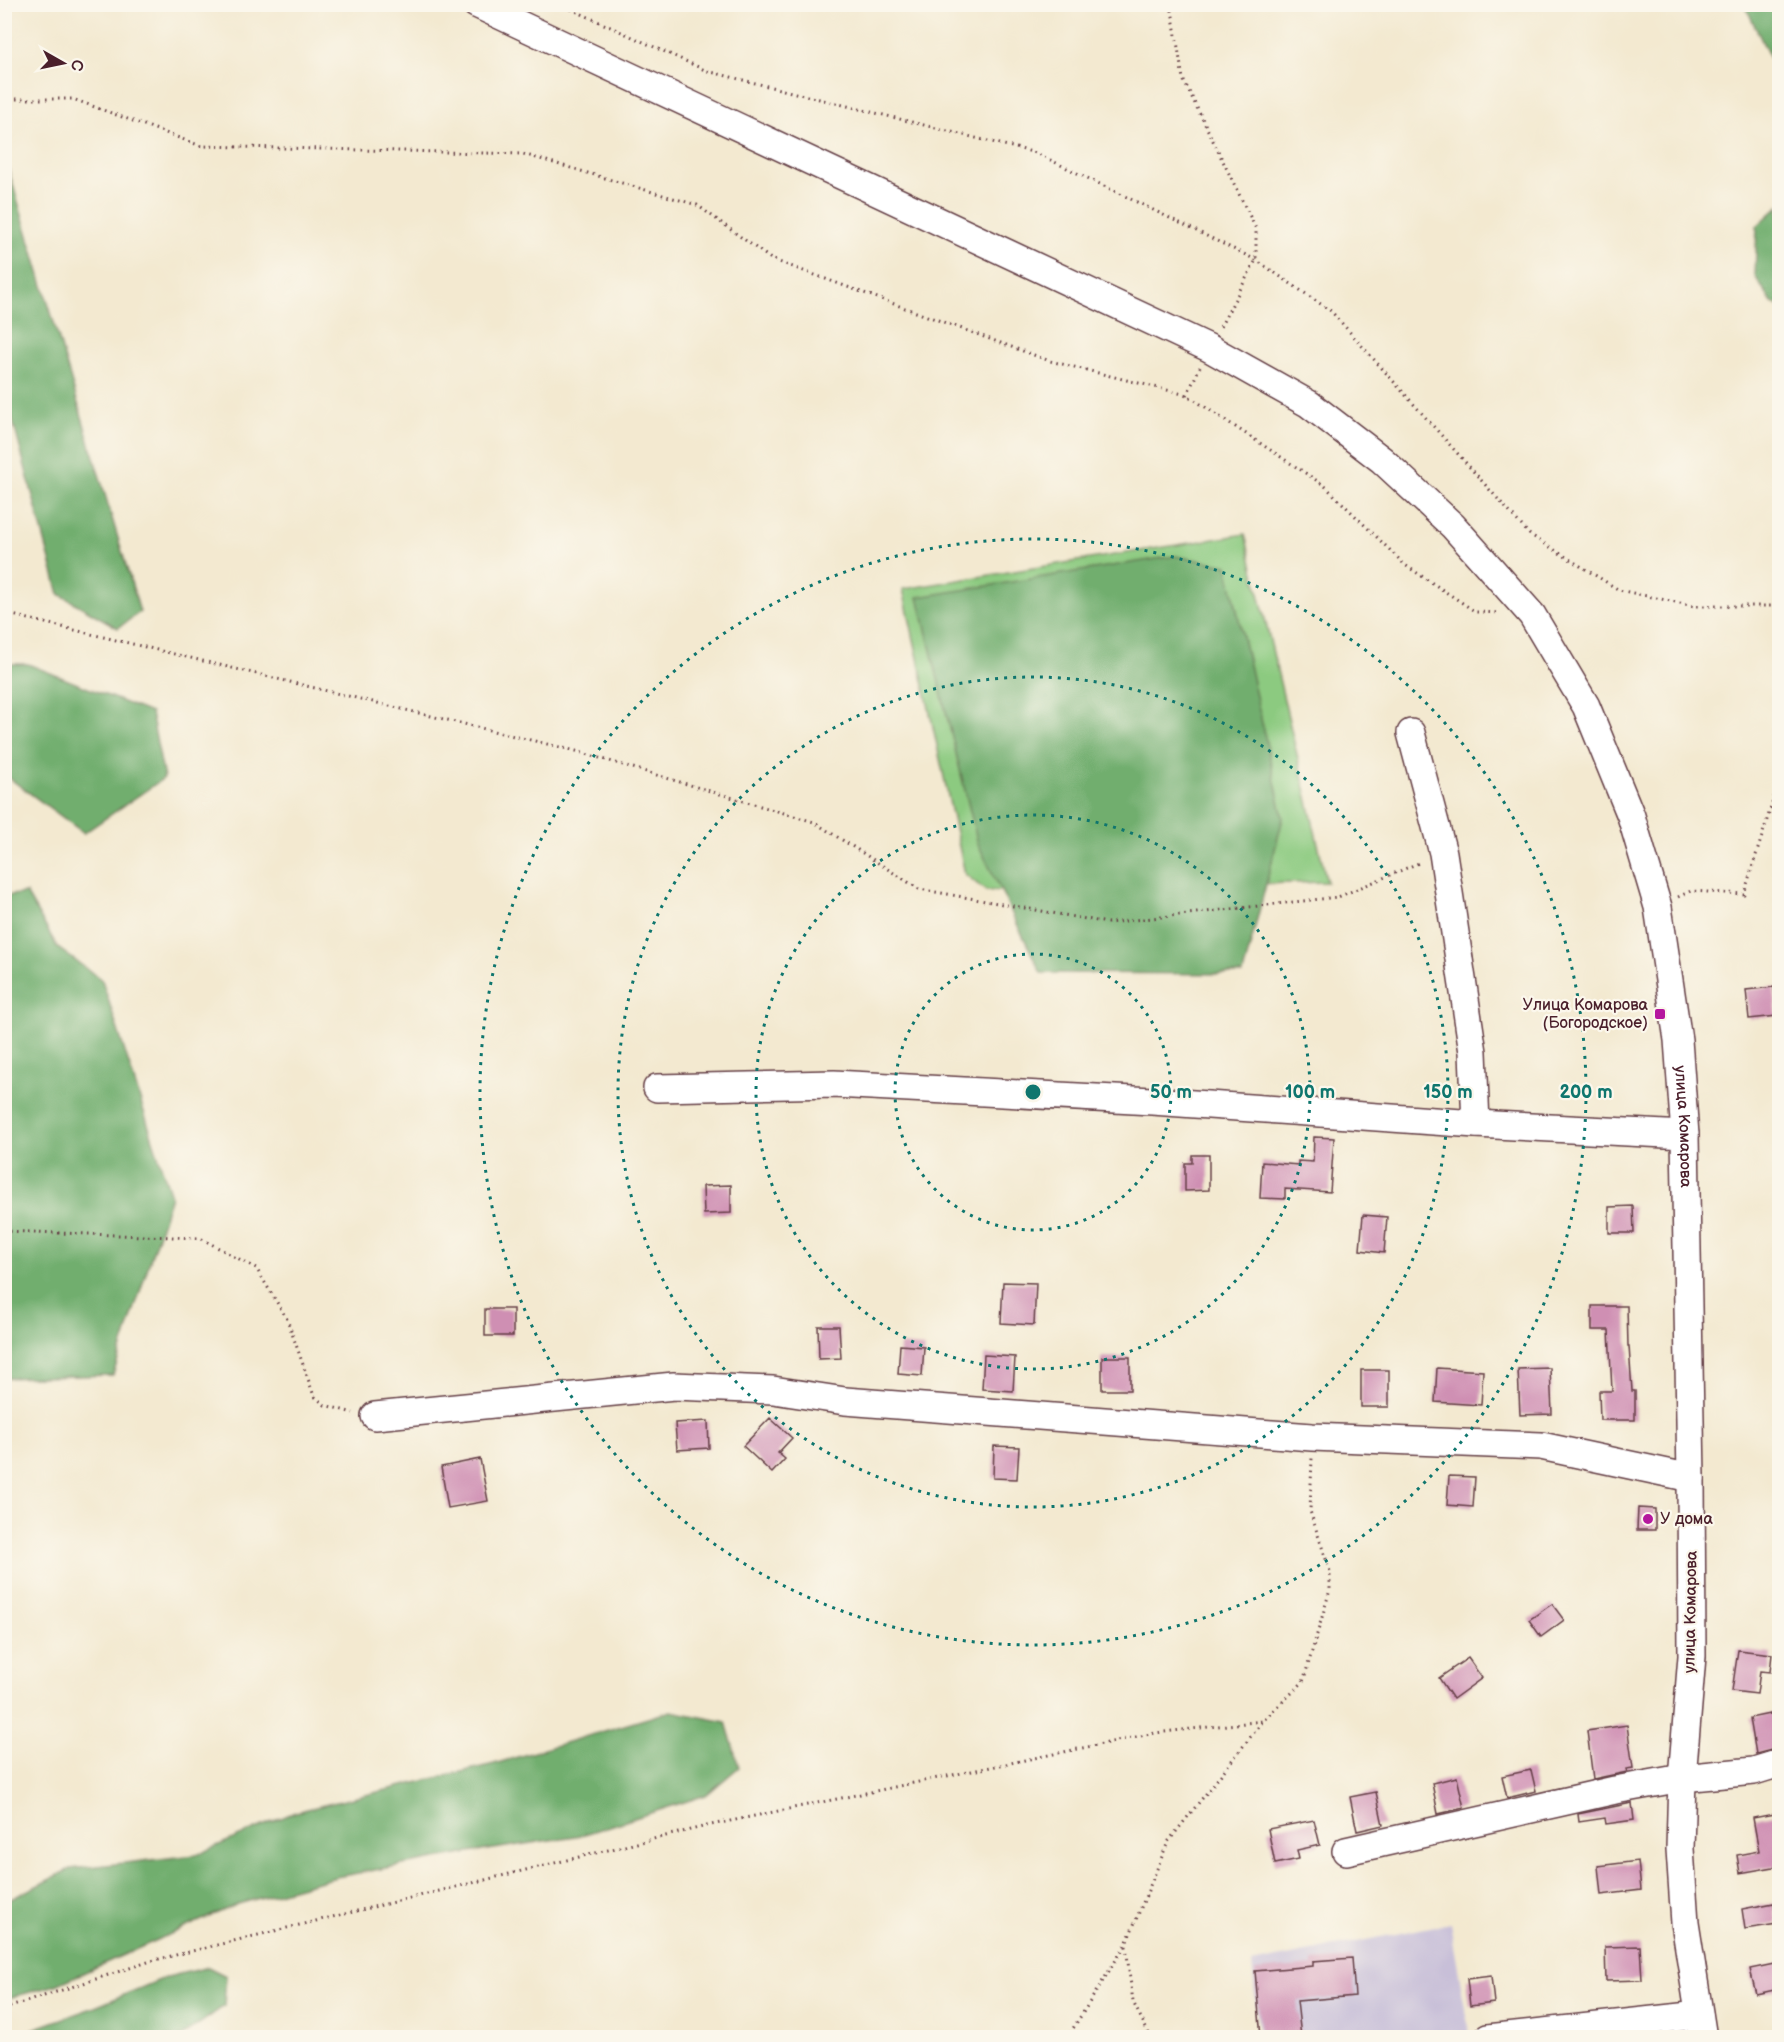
<svg xmlns="http://www.w3.org/2000/svg" width="1784" height="2042" font-family="'Balsamiq Sans',sans-serif">
<rect width="100%" height="100%" fill="#fbf7ec"/>
<filter id="ink" filterUnits="userSpaceOnUse"><feTurbulence type="fractalNoise" baseFrequency=".0167" numOctaves="2"/><feDisplacementMap in="SourceGraphic" scale="12" xChannelSelector="R" yChannelSelector="G"/><feConvolveMatrix kernelMatrix="1 2 1 2 8 2 1 2 1" color-interpolation-filters="sRGB"/></filter>
<filter id="wash" filterUnits="userSpaceOnUse"><feTurbulence type="fractalNoise" baseFrequency=".008" numOctaves="4" result="noise"/><feDisplacementMap in="SourceGraphic" scale="24" xChannelSelector="R" yChannelSelector="G"/><feGaussianBlur stdDeviation="1.35" result="paint"/><feColorMatrix in="noise" values="0 0 0 0 0 0 0 0 0 0 0 0 0 0 0 0 0 1.4 0 .05"/><feComposite in="paint" operator="in"/></filter>
<g filter="url(#wash)">
<rect width="100%" height="100%" fill="#f3e9d0"/>
<path fill="#c8bfd8" d="M1450,1923l20,114h-211l-7,-74z"/>
<path fill="#8cca80" stroke="#6b7456" stroke-width="1.5" d="M1245,534l82,348 -341,9 -21,-17 -62,-285z"/>
<path fill="#71ae6e" stroke="#5e664c" stroke-width="1.5" d="M1745,5h34v61l-9,-8z
M5,158l135,454 -22,16 -59,-34 -54,-202z
M1779,206v100l-7,-3 -17,-27 2,-50z
M1175,556l52,9 56,253 -40,156 -202,-1 -63,-129 -60,-247z
M5,664h23l123,49 13,65 -80,55 -79,-58z
M26,893l32,55 44,32 69,216 -58,179 -108,3 -1,-482z
M671,1711l55,11 13,45 -33,28 -124,40 -107,17 -139,25 -98,27 -182,81 -51,14v-97l65,-33 126,-14 99,-43 199,-48z
M208,1967l18,9 -2,30 -43,31h-170l84,-30 72,-30z"/>
<g id="blocks">
<path fill="#cf8fb3" d="M1774,987l3,29 -28,3 -3,-29z
M1314,1137l20,1 -4,54 -45,-3v10l-25,-1 2,-36 36,3v-4l15,1z
M1192,1155h17v35l-24,1v-28h7z
M731,1185v28l-27,1 -1,-28z
M1633,1206l1,27h-25v-26z
M1363,1215l24,2 -3,36 -24,-3z
M1003,1282l33,1 -2,42 -33,-2z
M1592,1306h35l1,40h1l3,45h3v29h-35l-1,-29h13l-3,-61h-17z
M485,1309h28v27h-28z
M818,1326h21l2,32 -22,1z
M900,1345l24,2 -2,29 -24,-2z
M984,1355l31,2 -2,34 -31,-2z
M1102,1357h28v33h-28z
M1437,1368l46,3 -2,34 -46,-3z
M1550,1368l2,46 -32,1 -2,-46z
M1361,1370h28v37h-28z
M770,1418l22,20 -14,15 7,6 -13,14 -29,-27z
M708,1421l1,27 -32,2 -2,-27z
M994,1446l25,1 -2,32 -24,-1z
M480,1459l8,42 -40,7 -7,-41z
M1449,1476l26,1 -2,30 -26,-2z
M1638,1508l17,1v21h-18z
M1552,1604l12,16 -23,17 -12,-17z
M1738,1650l34,4 -2,18 -10,-1 -3,23 -25,-3z
M1468,1658l14,20 -29,21 -14,-21z
M1779,1712v36l-23,6 -6,-36z
M1627,1725l6,43 -7,1 1,3 -34,7 -6,-48z
M1531,1770l5,21 -29,7 -5,-22z
M1457,1777l7,31 -26,6 -6,-31z
M1376,1792l7,33 -26,6 -7,-34z
M1632,1803l2,17 -28,4 -1,-6 -26,4 -1,-8z
M1779,1813v53l-39,7 -3,-18 22,-4 -6,-33z
M1314,1820l6,25 -23,5 2,9 -24,5 -7,-35z
M1638,1861l3,29 -40,5 -3,-29z
M1774,1903l3,21 -32,5 -3,-20z
M1640,1946l2,34 -36,1 -1,-34z
M1352,1958l3,38 -58,5 4,36h-40l-6,-66 58,-5v-5z
M1779,1963v26l-23,5 -6,-25z
M1491,1976l3,27 -24,3 -3,-27z"/>
</g>
</g>
<g filter="url(#ink)">
<use href="#blocks" fill-opacity="0" stroke="#633d44" stroke-width="1.5"/>
<g fill="none" stroke-linecap="round" stroke-linejoin="round">
<g stroke="#633d44" stroke-width="30">
<g id="minor">
<path id="s1" d="M476,4l733,344 100,56 73,56 71,66 79,89 54,91 45,110 27,91 20,133 7,95 6,343 1,178 -10,122 -2,71 5,74 18,115"/>
<path d="M1411,733l32,120 30,199 3,72"/>
<path d="M657,1088l177,-4 318,17 324,23 209,11"/>
<path d="M375,1416l299,-30 99,4 72,11 467,36 229,9 150,32"/>
<path d="M1346,1851l269,-61 67,-12 72,-7 26,-8"/>
<path d="M1488,2038l211,-23"/>
</g>
</g>
<path stroke="#633d44" stroke-width="3" stroke-dasharray="1.5 4.5" stroke-linecap="butt" d="M560,4l147,67 329,82 220,107 75,51 198,223 90,56 75,16h86
M1171,4l12,75 73,150v31l-37,69
M4,99h69l128,47 322,8 174,51 74,54 279,102 137,34 138,91 80,79 71,47 23,1
M1187,395l13,-28
M4,613l572,138 238,71 105,67 189,34 230,-26 83,-35
M1678,897l13,-6 53,3 36,-116
M4,1231l196,7 56,30 31,51 27,77 11,9 28,8
M1126,1946l7,56 18,36
M4,2009l147,-48 560,-136 444,-92 108,-12
M1067,2038l59,-94 42,-102 95,-121 40,-39 27,-92v-19l-20,-60 2,-53"/>
<use href="#minor" stroke="#fff" stroke-width="27"/>
</g>
</g>
<g fill="none" stroke="#0f766e" stroke-width="3" stroke-dasharray="3 6">
<circle cx="1033" cy="1092" r="138"/>
<circle cx="1033" cy="1092" r="277"/>
<circle cx="1033" cy="1092" r="415"/>
<circle cx="1033" cy="1092" r="553"/>
</g>
<g fill="#b5179e" stroke="#fbf7ec" stroke-width="2">
<rect x="1654" y="1008" width="12" height="12" rx="3"/>
<circle cx="1648" cy="1519" r="6"/>
</g>
<g text-anchor="middle" dominant-baseline="central" stroke-width="4.5" stroke-linejoin="round" paint-order="stroke">
<g font-size="16" fill="#4a1f2b" stroke="#fbf7ec" text-anchor="end">
<text x="1648" y="1005">Улица Комарова<tspan x="1648" dy="18">(Богородское)</tspan></text>
<text x="1660" y="1519" text-anchor="start">У дома</text>
</g>
<g font-size="16" fill="#4a1f2b" stroke="#fbf7ec">
<text stroke="none"><textPath href="#s1" startOffset="1773">улица Комарова</textPath></text>
<text transform="translate(1691 1612) rotate(-89)">улица Комарова</text>
</g>
</g>
<circle cx="1033" cy="1092" r="9" fill="#0f766e" stroke="#fbf7ec" stroke-width="3"/>
<g font-size="18" text-anchor="middle" font-weight="bold" fill="#0f766e" stroke="#fbf7ec" stroke-width="4.5" stroke-linejoin="round" paint-order="stroke">
<text x="1171" y="1098">50 m</text>
<text x="1310" y="1098">100 m</text>
<text x="1448" y="1098">150 m</text>
<text x="1586" y="1098">200 m</text>
</g>
<rect width="1784" height="2042" fill="none" stroke="#fbf7ec" stroke-width="24"/>
<g transform="translate(63 63) rotate(99)" stroke="#fbf7ec" stroke-width="4.5" paint-order="stroke">
<path d="M0-4.5L10 22L0 15L-10 22Z" fill="#4a1f2b"/>
<text y="-9" font-size="16" font-weight="bold" text-anchor="middle" fill="#4a1f2b">С</text>
</g>
</svg>
